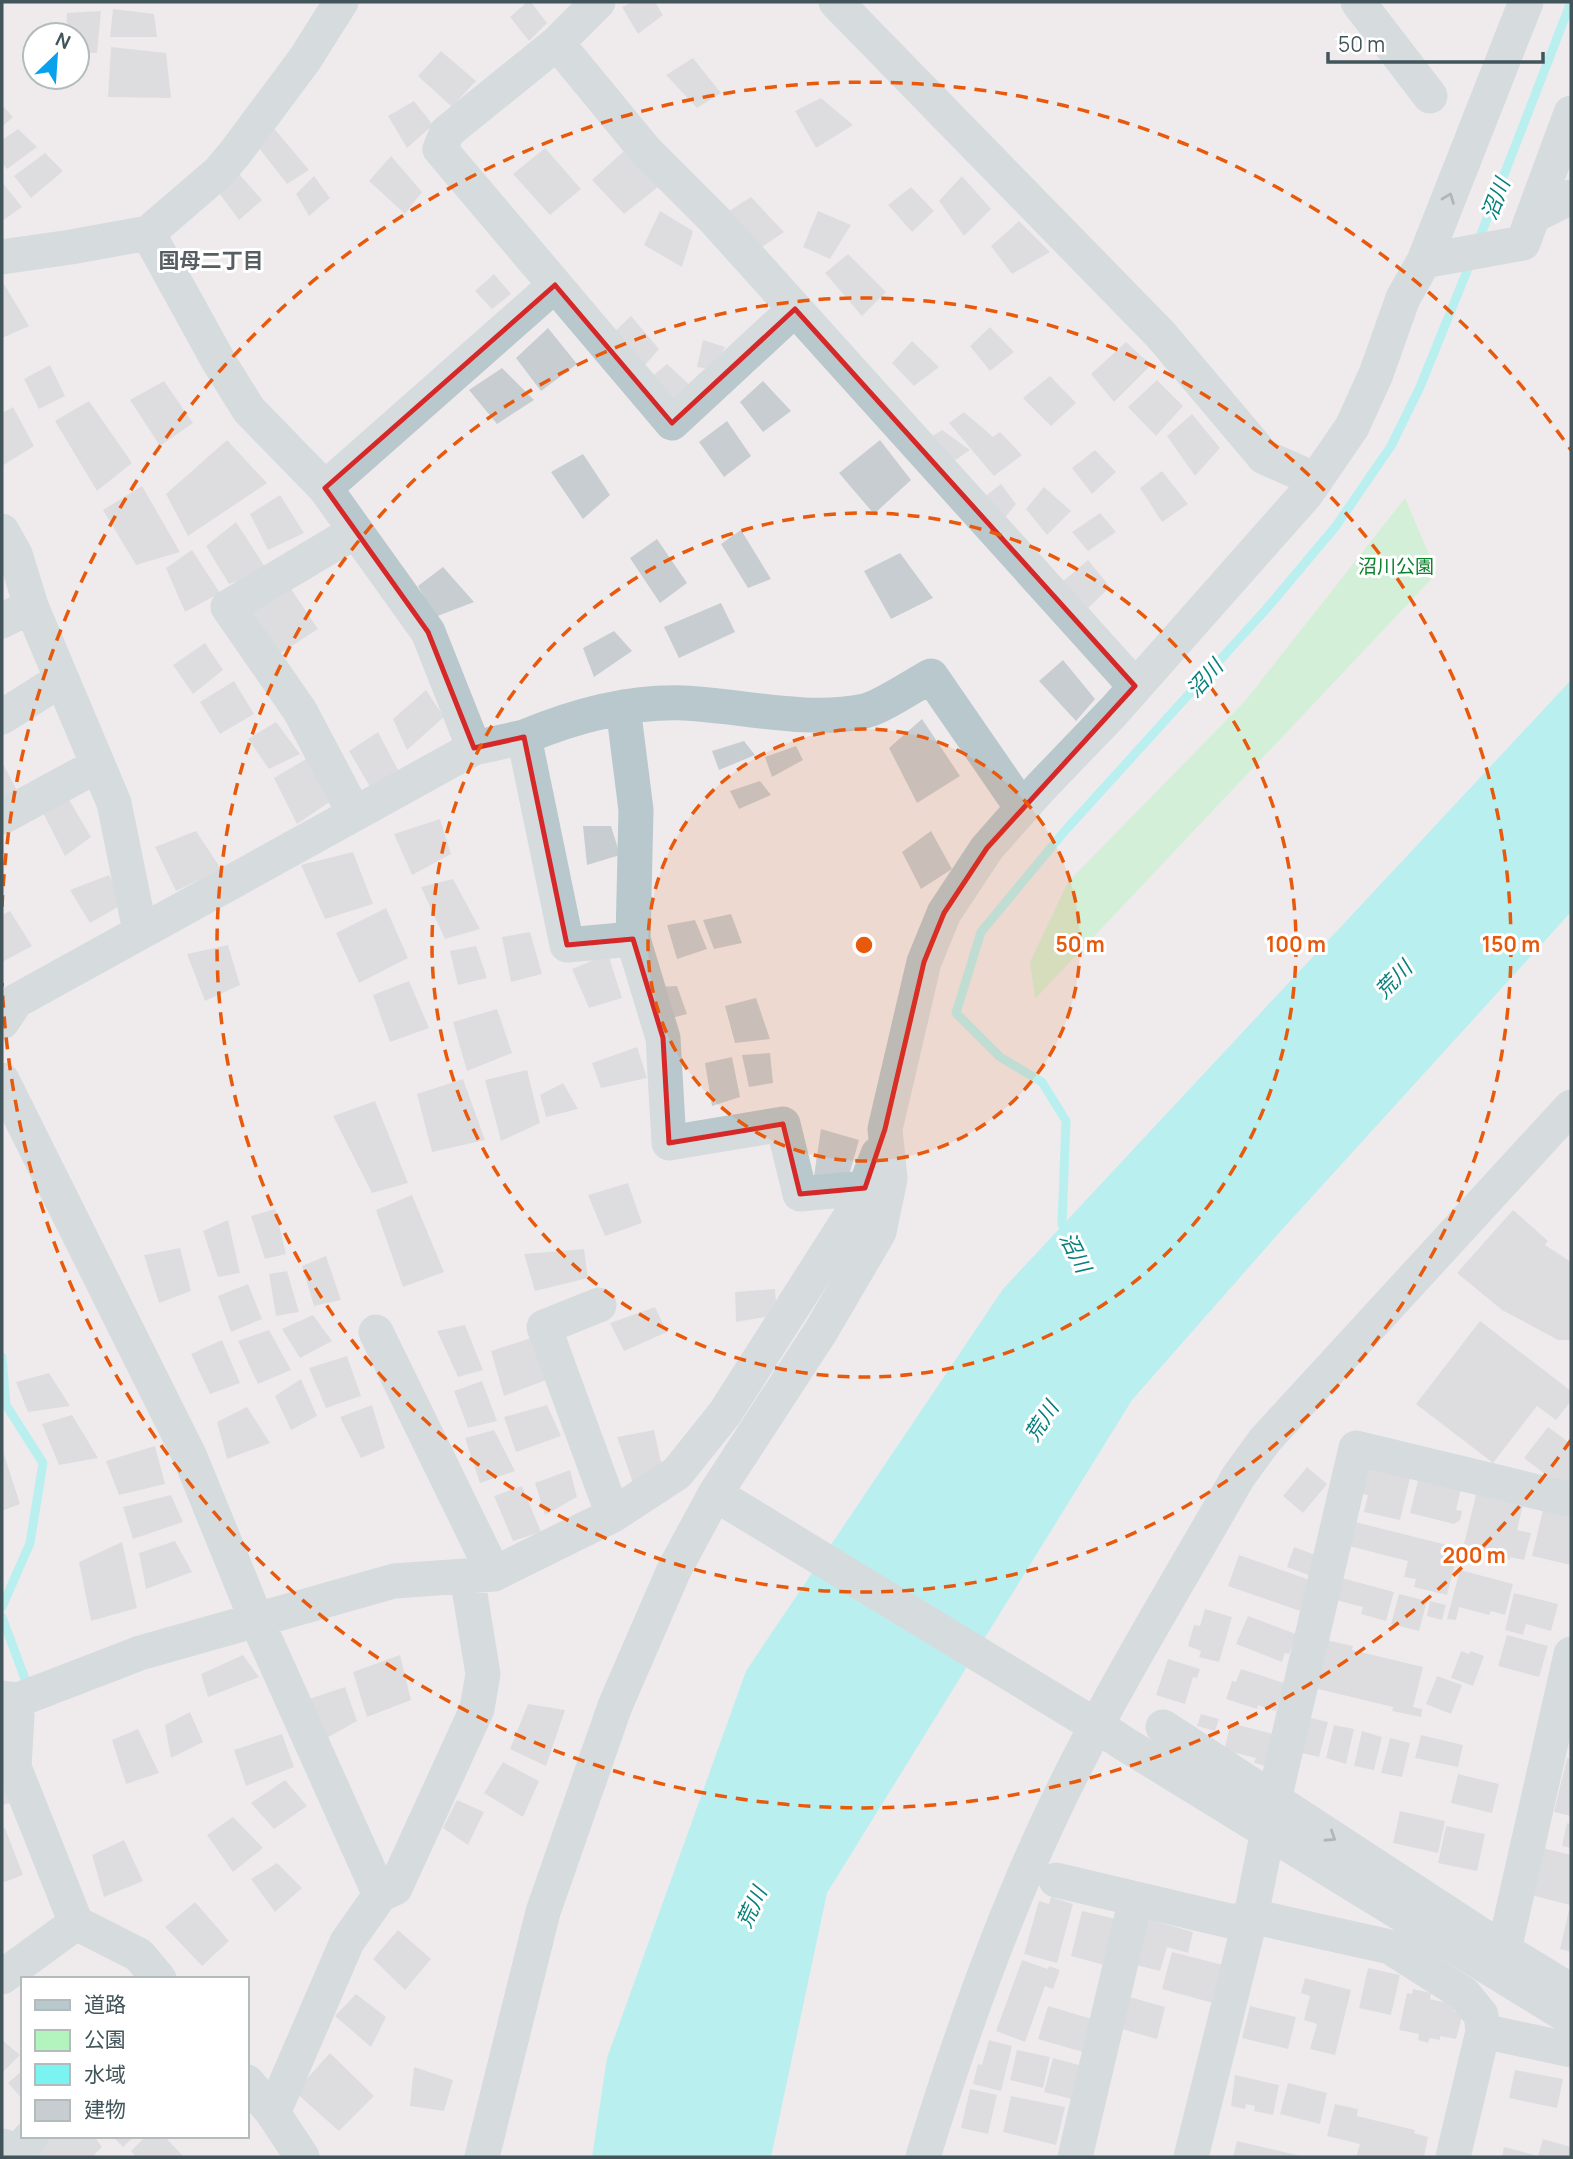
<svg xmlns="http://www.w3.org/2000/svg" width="1573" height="2159" font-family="Manrope,'Noto Sans JP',sans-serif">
<rect width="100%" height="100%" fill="#efebec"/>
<path fill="#b3f3bd" d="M1405,498l32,75 -402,426 -5,-37 38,-80 177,-181z"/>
<path fill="#7bf4f1" d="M1571,680v232l-292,321 -147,167 -305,493 -56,264h-179l15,-99 139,-387 257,-382z"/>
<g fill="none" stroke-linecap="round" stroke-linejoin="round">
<path stroke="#7bf4f1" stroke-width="9" d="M1478,242l93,-240
M1067,1234l-5,-10 4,-103 -24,-39 -42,-25 -44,-44 25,-81 82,-99 205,-226 68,-81 55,-80 29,-59 51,-126
M2,1357l4,48 37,58 -13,80 -28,64
M2,1617l26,70"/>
</g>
<path fill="#c7cdd1" d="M527,2h4l16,21 -18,18 -19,-24z
M633,2h22l8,13 -25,19 -16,-27z
M113,9l41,5 3,23h-47z
M101,11l-4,42h-20v-18h-11l1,-22z
M111,47l55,6 5,45 -63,-1z
M441,51l35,30 -24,26 -34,-31z
M693,58l28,35 -24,15 -31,-33z
M821,98l32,27 -37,23 -21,-37z
M414,101l19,24 -26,23 -19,-32z
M2,105l11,12 -11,10z
M272,126l37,44 -22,14 -32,-41z
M18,129l19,18 -30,22 -5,-6v-23z
M545,148l36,41 -31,26 -37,-41z
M624,151l34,36 -34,27 -32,-34z
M45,153l18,18 -32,27 -17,-22z
M391,156l31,36 -17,22 -36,-33z
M239,174l23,26 -23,20 -20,-27z
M314,176l16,22 -21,18 -13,-22z
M962,176l29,33 -27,27 -25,-35z
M2,182l20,25 -20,14z
M911,187l23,24 -22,21 -24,-27z
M751,197l33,35 -28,19 -33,-36z
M660,211l33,20 -11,36 -38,-22z
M818,211l33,14 -21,34 -27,-12z
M1019,221l31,31 -38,22 -21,-28z
M848,254l38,38 -24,24 -37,-43z
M494,274l17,20 -19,15 -17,-18z
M4,284l25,42 -27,12v-53z
M631,316l28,33 -20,23 -27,-38z
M990,327l24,25 -24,19 -20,-25z
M548,328l29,36 -36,27 -25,-33z
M703,340l22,7 -10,23 -18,-3z
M912,341l27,26 -25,19 -22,-23z
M1126,342l25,23 -37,37 -23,-28z
M667,364l26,24 -21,22 -23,-31z
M50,365l15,31 -26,13 -15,-30z
M502,368l32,32 -37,24 -28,-34z
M1050,376l26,27 -25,23 -28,-28z
M1157,380l26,26 -27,30 -28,-29z
M164,381l29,42 -33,23 -30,-46z
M763,381l28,30 -28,21 -23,-30z
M89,401l43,62 -35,28 -42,-70z
M13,407l21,39 -32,20v-53z
M964,412l29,25 7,-5 22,23 -28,21 -45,-53z
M1192,414l28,34 -25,28 -28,-40z
M727,421l24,35 -27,21 -25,-35z
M942,430l28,20 -19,13 -22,-25z
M227,440l40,43 -79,53 -22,-42z
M880,440l31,40 -37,34 -35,-41z
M1095,450l21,22 -24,22 -20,-26z
M583,454l27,41 -27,24 -32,-47z
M1162,471l26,33 -26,18 -22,-34z
M1001,484l15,20 -16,20 -21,-23z
M142,486l38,66 -44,13 -33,-55z
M1044,487l27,24 -24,24 -21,-26z
M280,495l24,38 -36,17 -18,-36z
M1100,513l16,19 -28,19 -16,-19z
M236,522l31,48 -38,14 -23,-38z
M741,530l30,49 -23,9 -27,-44z
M657,539l30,44 -27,20 -30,-45z
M192,550l28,43 -35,19 -19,-44z
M900,553l33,45 -42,21 -27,-48z
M1088,560l22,27 -25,24 -24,-28z
M443,567l31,35 -39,15 -17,-31z
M289,586l29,43 -45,29 -23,-45z
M721,603l14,29 -56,26 -15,-31z
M614,631l18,20 -38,26 -11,-29z
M205,643l18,27 -30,24 -20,-29z
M1063,660l32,39 -19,22 -37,-40z
M234,681l20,33 -34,20 -20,-32z
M426,690l18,27 -37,33 -14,-31z
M922,719l38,57 -43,27 -28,-55z
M276,722l24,32 -31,15 -21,-30z
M378,732l20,38 -28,17 -21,-36z
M744,741l11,14 -36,15 -7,-19z
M796,746l7,14 -31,17 -7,-20z
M311,756l20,45 -34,23 -23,-46z
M2,762l21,40 -21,11z
M760,781l11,14 -32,14 -9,-18z
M68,798l23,39 -26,19 -22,-43z
M440,819l11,35 -39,21 -18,-41z
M583,826h28l9,29 -33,10z
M196,831l25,38 -45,22 -21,-44z
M931,831l21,38 -31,20 -19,-37z
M353,852l20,52 -48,15 -24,-54z
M109,875l16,28 -35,20 -20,-33z
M453,879l27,50 -35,10 -24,-52z
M386,908l22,50 -49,25 -23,-50z
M10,911l22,35 -30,16v-47z
M731,914l11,29 -28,6 -11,-29z
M695,920l12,29 -30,10 -10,-34z
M530,932l12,42 -31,8 -9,-45z
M228,945l12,40 -35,16 -18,-47z
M476,946l11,32 -29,7 -8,-34z
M608,954l14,44 -33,10 -17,-39z
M409,981l20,47 -39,14 -17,-47z
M677,986l10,28 -19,5 -12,-32z
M756,998l14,41 -35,4 -10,-37z
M497,1009l15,44 -45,18 -14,-49z
M637,1047l10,31 -46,10 -9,-25z
M770,1053l3,30 -24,4 -7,-32z
M732,1057l8,40 -28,9 -7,-43z
M527,1070l13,53 -39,18 -16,-61z
M463,1079l22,61 -53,12 -15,-58z
M563,1083l15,26 -32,8 -6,-22z
M375,1101l33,82 -36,10 -39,-77z
M821,1129l38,11 -11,39 -34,-3z
M628,1183l14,40 -37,13 -17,-41z
M412,1195l32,77 -41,15 -27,-77z
M275,1209l11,45 -21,5 -14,-43z
M1513,1210l35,31 -3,4 26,17v78h-13l-56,-30 -45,-37z
M228,1220l12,53 -22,4 -15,-46z
M180,1248l11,43 -32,12 -15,-48z
M584,1249l4,29 -53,13 -11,-37z
M326,1256l15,44 -27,6 -12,-40z
M287,1271l12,41 -23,4 -7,-42z
M248,1284l14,35 -31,13 -13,-36z
M775,1289l2,26 -41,7 -1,-30z
M655,1307l12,25 -43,19 -14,-28z
M313,1315l19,26 -32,17 -18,-29z
M1480,1321l91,70v10l-15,19 -19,-14 -44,57 -77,-59z
M465,1325l18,45 -25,7 -21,-46z
M269,1330l22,40 -33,14 -20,-43z
M531,1338l15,42 -42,16 -13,-45z
M222,1340l18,43 -30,11 -19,-40z
M347,1356l14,40 -35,12 -17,-40z
M49,1373l21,33 -42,6 -12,-30z
M301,1379l16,37 -26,14 -16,-34z
M482,1381l15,40 -29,7 -14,-37z
M372,1405l13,43 -24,10 -21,-41z
M547,1405l14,31 -45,16 -12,-35z
M247,1407l23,36 -43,16 -10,-37z
M72,1415l26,43 -39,7 -17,-41z
M1548,1427l23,17v41l-8,3 -39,-30z
M494,1430l21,41 -35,12 -15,-45z
M654,1430l9,41 -30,12 -16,-46z
M155,1446l10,38 -46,11 -13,-34z
M2,1448l18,56 -18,7z
M1307,1467l20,17 -24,29 -20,-17z
M1366,1467l45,7 -11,46 -36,-8 4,-17 -8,-1z
M570,1470l7,27 -32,18 -10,-32z
M1419,1476l42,13 -5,21 6,1 -2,9 -6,4 -44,-11z
M522,1486l19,46 -28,9 -19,-45z
M1477,1491l46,14 -6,25 14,3 -7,27 -14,-3v3l-24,-5 1,-5 -23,-6z
M171,1495l12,27 -50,17 -10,-32z
M1543,1510l28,7v48l-39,-9z
M1351,1521l108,27 -12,47 -33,-8 2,-8 -12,-2 4,-16 -63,-16z
M175,1541l17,31 -46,17 -7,-36z
M122,1542l15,66 -46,13 -12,-59z
M1294,1547l24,9 -7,20 -24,-9z
M1239,1555l71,25 -10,31 -72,-25z
M1460,1570l53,14 -8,31 -14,-4 -2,4 -30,-8 -3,13 -9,-1z
M1338,1577l56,15 -8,29 -25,-7 2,-7 -31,-8z
M1514,1593l44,11 -7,27 -25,-7 -3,11 -18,-5z
M1399,1594l28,7 -8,30 -28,-7z
M1430,1601l16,4 -4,15 -15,-4z
M1205,1609l27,8 -13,45 -20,-5 2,-6 -13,-5 6,-21 6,1z
M1248,1616l48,18 -7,20 -4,-1 -3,9 -46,-18z
M1507,1635l41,11 -9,31 -41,-11z
M1326,1640l27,6 -1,4 71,17 -10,40 9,2 -1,8 -29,-6 1,-4 -79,-19z
M1461,1651l8,3 2,-3 13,5 -11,30 -22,-8z
M243,1655l16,22 -51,20 -7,-23z
M400,1655l11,45 -44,17 -14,-45z
M1168,1659l32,10 -3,9 -4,-1 -8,27 -29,-9z
M1241,1669l43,14 -8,28 -18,-6 -1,4 -31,-10 6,-18 4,1z
M1437,1676l25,9 -11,29 -25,-10z
M345,1687l12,34 -32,18 -16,-40z
M528,1704l37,6 -19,56 -36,-17z
M190,1712l13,30 -32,16 -6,-33z
M1201,1714l18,5 -4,12 -18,-5z
M1307,1717l21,5 -9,35 -21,-5z
M1231,1723l42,11 -8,32 -11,-3 2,-5 -32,-8z
M1334,1725l20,4 -8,35 -20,-6z
M138,1729l21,44 -33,11 -14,-44z
M1362,1731l20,6 -8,33 -20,-4z
M282,1734l12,33 -48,19 -12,-36z
M1421,1735l42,10 -5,22 -43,-9z
M1390,1738l20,5 -8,34 -21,-4z
M1567,1758l4,1v57l-17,-4z
M2,1762l9,41 -9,2z
M503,1762l36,19 -16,36 -39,-24z
M1458,1774l41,10 -7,29 -41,-10z
M285,1780l22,26 -33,23 -23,-26z
M457,1800l27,12 -16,33 -25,-17z
M1400,1811l45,10 -7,32 -45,-10z
M233,1817l30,31 -30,24 -26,-37z
M1567,1823l4,1v24l-9,-2z
M1446,1826l39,8 -8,37 -39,-8z
M5,1828l18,47 -21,8v-54z
M124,1840l19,41 -39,16 -12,-42z
M1543,1848l28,7 -1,50 -39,-10z
M277,1863l25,25 -27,24 -24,-33z
M1051,1897l22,7 -16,59 -33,-9 15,-53 10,3z
M195,1902l34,39 -27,25 -37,-39z
M1569,1910h2v42l-11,-3z
M1082,1911l34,8 -12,46 -33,-9z
M1144,1918l49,14 -5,21 -21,-6 -7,24 -28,-7z
M398,1930l33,29 -26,31 -32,-31z
M1172,1952l51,13 -10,38 -51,-14z
M1022,1960l26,9 1,-3 11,4 -7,19 -8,-3 -20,56 -29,-11z
M1368,1968l32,7 -9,40 -32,-7z
M1305,1978l46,12 -16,65 -25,-6 7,-25 -13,-4 6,-24 -9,-3z
M1413,1989l18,4 -1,6 26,6 -2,6 9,2 -7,26 -16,-3v4l-10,-2 -2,5 -10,-3 1,-6 -20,-4 8,-37 5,1z
M356,1994l30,23 -15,30 -36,-31z
M1126,1996l39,11 -8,32 -35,-10z
M1048,2006l51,15 -13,32 -48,-14z
M1250,2006l46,11 -8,32 -46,-11z
M2,2040l18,15 -18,18z
M989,2040l23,6 -11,45 -28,-7 5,-20 4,1z
M1017,2050l33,7 -7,31 -33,-8z
M330,2053l44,43 -35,35 -44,-39z
M1053,2058l30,8 -3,35 -36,-9z
M414,2067l39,13 -9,31 -34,-5z
M23,2070v30l-15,-17z
M1515,2070l48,9 -6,29 -48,-10z
M1235,2075l44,10 -6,30 -19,-4 1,-5 -9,-2 -1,5 -14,-3z
M1288,2083l39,10 -7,31 -40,-10z
M970,2089l27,6 -9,39 -27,-6z
M1011,2096l54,11 -9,38 -53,-13z
M1335,2104l23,5 -1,7 58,14 -1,3 14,4 -4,20h-68l4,-13 -33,-8z
M52,2136h42l8,11 -10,10h-60z
M112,2136h23l-12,11z
M146,2136h18l20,21h-48l-5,-6z
M1543,2139l28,8v10h-69l2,-10 34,9z
M1237,2141l64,15 -1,1h-67z"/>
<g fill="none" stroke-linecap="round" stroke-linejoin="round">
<path stroke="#b8c8cd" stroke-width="35" d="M598,2l-41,41 -110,89 -7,17 232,274 123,-114
M836,2l325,333 103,122 52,23
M1358,2l72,94
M557,43l88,107 69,69 421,467
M1533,216l38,-19
M148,233l71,129 30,48 76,78 103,144 46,116
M2,257l69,-10 77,-14 71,-61 16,-19 70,-94 36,-57
M1424,261l99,-18 48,-130
M325,488l230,-203
M2,531l13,23 16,52 -29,15
M31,606l83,197 26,128
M623,707l13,103 -3,129 30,99 6,105 114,-19 17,70 65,-6
M2,717l60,-38
M524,737c51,-21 104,-36 160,-34 60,3 122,20 181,8 17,-4 49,-26 66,-35l91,132
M354,813l-54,-102 -72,-104 128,-76
M2,817l96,-52
M2,1022l14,-21 458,-253 50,-11 43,208 66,-6
M2,1080l188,377 66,162 124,276
M599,1305l-55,22 69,188
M376,1332l118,242
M715,1494l401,244
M2,1698l16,2 122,-47 254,-72 100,-7 119,-59 64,-42 48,-60 134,-210 19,-49
M18,1700l-4,67 62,156 63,32 20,24
M1163,1727l341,223 67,41
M1056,1880l178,42 17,-6 139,31 74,47 17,21 2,16 -30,126
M1504,1950l67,-296
M2,1977l74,-54
M1483,2031l88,19
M247,2082l26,31 29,44
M273,2113l74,-171 33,-47 15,-7 82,-179 6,-35 -16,-98
M2,2146l16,5 14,-15
M482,2157l61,-245 72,-206 59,-136 41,-76 106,-163 58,-99 11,-53 -5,-50 39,-167 20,-49 43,-65 53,-60 74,-77 192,-217 46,-67 24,-53 27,-76 21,-37 102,-259
M923,2157c35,-114 75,-228 126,-337 55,-118 125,-230 189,-343l27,-37 306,-333
M1075,2157l61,-258
M1191,2157l60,-241 23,-116 82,-352 215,52"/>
<path stroke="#b8c8cd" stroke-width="35" d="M1120,1741l451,277"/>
</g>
<defs><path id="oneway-chevron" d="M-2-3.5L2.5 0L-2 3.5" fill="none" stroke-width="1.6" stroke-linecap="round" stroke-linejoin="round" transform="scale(1.75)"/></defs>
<g stroke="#65787c">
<use href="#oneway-chevron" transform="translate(1449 198) rotate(-69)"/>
<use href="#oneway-chevron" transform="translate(1331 1837) rotate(33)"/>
</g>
<path d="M0 0H1573V2159H0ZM555,285l117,138 123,-114 340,377 -148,162 -43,65 -20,49 -39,167 -20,59 -65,6 -17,-70 -114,19 -6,-105 -30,-99 -66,6 -43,-208 -50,11 -46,-116 -103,-144z" fill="#efebec" fill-opacity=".55" fill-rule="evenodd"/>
<path fill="none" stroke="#d62828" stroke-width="5" stroke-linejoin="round" d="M555,285l117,138 123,-114 340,377 -148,162 -43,65 -20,49 -39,167 -20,59 -65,6 -17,-70 -114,19 -6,-105 -30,-99 -66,6 -43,-208 -50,11 -46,-116 -103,-144z"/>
<circle cx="864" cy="945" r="216" fill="#e8590c" fill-opacity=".12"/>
<g fill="none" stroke="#e8590c" stroke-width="3.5" stroke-dasharray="12 9">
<circle cx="864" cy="945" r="216"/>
<circle cx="864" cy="945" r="432"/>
<circle cx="864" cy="945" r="647"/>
<path d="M1571 1440A863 863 0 0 1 2 983M2 907A863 863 0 0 1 1571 450"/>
</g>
<g text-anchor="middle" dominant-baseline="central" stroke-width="6" stroke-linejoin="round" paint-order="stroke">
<g font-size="19" fill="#0d812c" stroke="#fff">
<text x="1396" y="566">沼川公園</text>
</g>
<g font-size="21" font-style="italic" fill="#05807d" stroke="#fff">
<text transform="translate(1495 199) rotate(-69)">沼川</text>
<text transform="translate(1204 678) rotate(-48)">沼川</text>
<text transform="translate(1393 979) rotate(-46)">荒川</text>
<text transform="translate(1076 1252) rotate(63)">沼川</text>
<text transform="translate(1041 1421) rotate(-57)">荒川</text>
<text transform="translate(751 1907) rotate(-65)">荒川</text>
</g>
<g font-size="21" font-weight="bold" fill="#575e61" stroke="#fff">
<text x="211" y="260">国母二丁目</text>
</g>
</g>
<circle cx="864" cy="945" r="10" fill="#e8590c" stroke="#fff" stroke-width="3.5"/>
<g font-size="21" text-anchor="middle" font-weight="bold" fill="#e8590c" stroke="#fff" stroke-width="6" stroke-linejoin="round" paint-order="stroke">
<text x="1080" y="952">50 m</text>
<text x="1296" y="952">100 m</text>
<text x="1511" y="952">150 m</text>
<text x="1474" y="1563">200 m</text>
</g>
<rect width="1573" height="2159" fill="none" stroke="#42555a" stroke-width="7"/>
<rect x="21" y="1977" width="228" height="161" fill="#ffffff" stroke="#b3bbbd" stroke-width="2"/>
<rect x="35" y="2000" width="35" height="10" fill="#b8c8cd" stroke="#b3bbbd" stroke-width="2"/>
<text x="84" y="2012" font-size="21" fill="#42555a">道路</text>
<rect x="35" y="2030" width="35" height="21" fill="#b3f3bd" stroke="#b3bbbd" stroke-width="2"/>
<text x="84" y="2047" font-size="21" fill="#42555a">公園</text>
<rect x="35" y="2064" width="35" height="21" fill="#7bf4f1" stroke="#b3bbbd" stroke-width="2"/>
<text x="84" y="2082" font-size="21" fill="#42555a">水域</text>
<rect x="35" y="2100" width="35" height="21" fill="#c7cdd1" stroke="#b3bbbd" stroke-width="2"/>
<text x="84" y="2117" font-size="21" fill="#42555a">建物</text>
<g transform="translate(56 56) rotate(25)"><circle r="33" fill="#ffffff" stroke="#b3bbbd" stroke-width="2"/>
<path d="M0-5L12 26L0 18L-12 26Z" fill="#07a1ed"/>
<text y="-10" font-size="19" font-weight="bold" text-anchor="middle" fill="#42555a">N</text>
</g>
<path d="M1328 52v10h215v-10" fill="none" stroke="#42555a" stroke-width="3.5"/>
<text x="1338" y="52" font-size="21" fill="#42555a" stroke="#ffffff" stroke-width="5" paint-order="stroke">50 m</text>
</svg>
